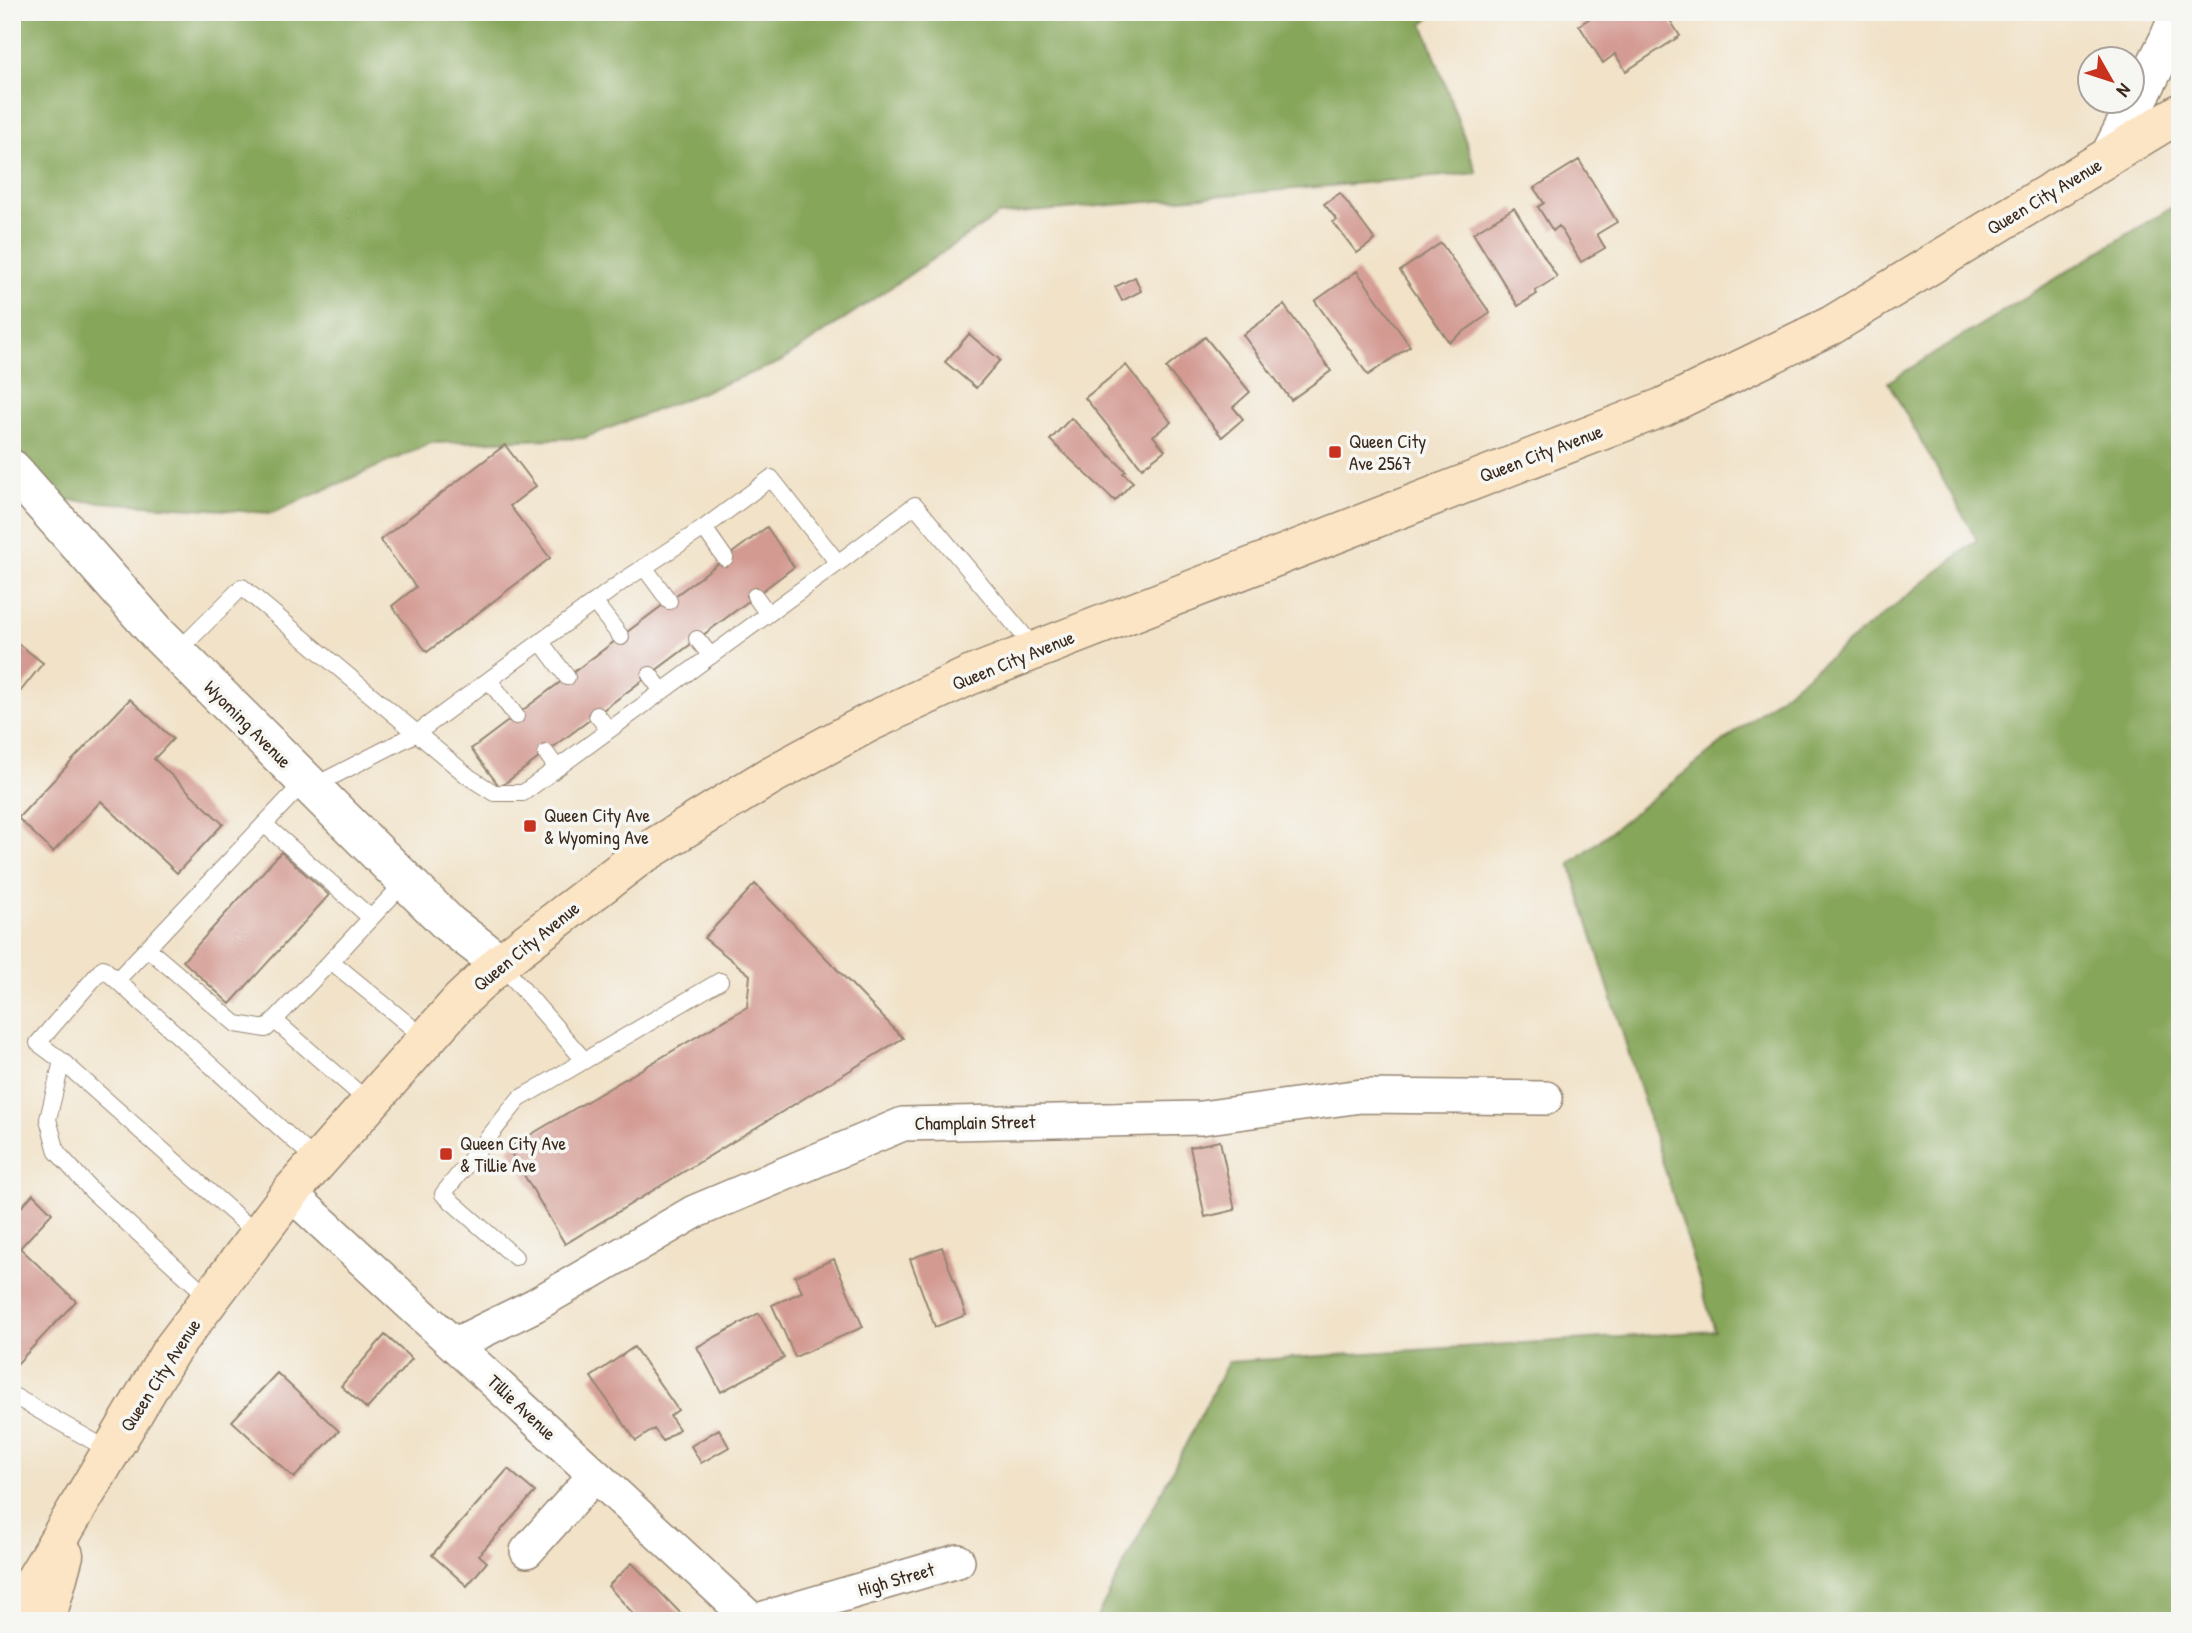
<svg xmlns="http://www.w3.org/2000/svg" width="2192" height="1633" font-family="'Patrick Hand',sans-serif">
<rect width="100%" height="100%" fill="#f6f6f2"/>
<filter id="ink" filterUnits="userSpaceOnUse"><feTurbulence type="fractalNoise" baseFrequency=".0143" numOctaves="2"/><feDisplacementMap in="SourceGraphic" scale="14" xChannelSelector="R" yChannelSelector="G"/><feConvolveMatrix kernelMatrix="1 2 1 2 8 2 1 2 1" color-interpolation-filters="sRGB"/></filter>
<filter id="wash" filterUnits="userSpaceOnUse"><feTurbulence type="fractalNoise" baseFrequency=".00686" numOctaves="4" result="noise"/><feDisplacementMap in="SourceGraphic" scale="28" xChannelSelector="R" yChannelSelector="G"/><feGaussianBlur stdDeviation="1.57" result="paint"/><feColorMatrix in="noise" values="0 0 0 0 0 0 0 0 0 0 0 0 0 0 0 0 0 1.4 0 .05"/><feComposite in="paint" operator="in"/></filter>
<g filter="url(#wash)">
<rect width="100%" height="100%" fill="#f1e2c8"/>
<path fill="#86a65a" stroke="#60683c" stroke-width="2" d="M12,12h1426l-15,11 54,150 -479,42 -218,147 -196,76 -153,5 -159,70 -235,-15 -25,-29z
M2180,202v1419h-1085l133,-259 487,-31 -145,-467 407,-324 -89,-158z"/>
<g id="blocks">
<path fill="#d39a92" d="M1589,12h76l15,24 -54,35 -11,-17 -12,9 -24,-38 13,-8z
M1579,160l38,62 -20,12 8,14 -24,14 -22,-36 -6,5 -15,-24 6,-4 -10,-15z
M1340,193l35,47 -18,13 -24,-31 4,-2 -13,-16z
M1514,208l43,69 -22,14 2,3 -19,12 -45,-73z
M1441,243l49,70 -41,29 -49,-71z
M1357,271l53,75 -42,29 -53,-74z
M1135,277l6,14 -19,10 -7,-14z
M1284,305l47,66 -40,29 -48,-65z
M969,334l31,26 -24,28 -31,-26z
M1205,337l45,55 -17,15 10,12 -21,18 -56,-69z
M1126,365l45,57 -18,14 12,14 -23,18 -57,-70z
M1071,418l55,53 -3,2 10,9 -18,19 -65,-61z
M505,445l31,41 -26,20 40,52 -123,94 -35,-46 24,-19 -36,-47z
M767,527l27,40 -294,220 -29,-38z
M12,639l31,24 -31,39z
M130,699l43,40 -19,20 69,65 -46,49 -76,-72 -48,51 -35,-34z
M281,852l48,43 -99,109 -47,-43z
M755,884l148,154 -338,206 -57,-96 239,-141 3,-32 -46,-37z
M12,1115l9,8 -9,10z
M1220,1141l15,69 -30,7 -15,-70z
M33,1194l19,19 -32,35 56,53 -60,64 -4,-4v-144z
M942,1247l24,68 -31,12 -25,-68z
M834,1259l29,68 -68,30 -23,-52 30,-13 -7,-16z
M759,1313l25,45 -63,34 -24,-45z
M385,1335l27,24 -45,50 -26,-23z
M634,1347l44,63 -8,6 9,13 -16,12 -9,-12 -18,12 -45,-64z
M277,1373l62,58 -45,47 -62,-57z
M719,1429l10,18 -28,16 -10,-17z
M508,1469l27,23 -56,63 8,7 -20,24 -35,-31z
M632,1563l56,58h-48l-32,-35z"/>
</g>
</g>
<g filter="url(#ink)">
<use href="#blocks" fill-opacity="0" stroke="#968673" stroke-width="2"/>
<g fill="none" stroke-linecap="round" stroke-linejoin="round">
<g stroke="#968673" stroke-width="18">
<path id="service" d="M704,528l21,30
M644,567l25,34
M755,596l13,18
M594,602l27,35
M697,639l14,17
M541,642l26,35
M176,653l66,-66 227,190 25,16h29l315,-230
M650,675l12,16
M489,680l27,36
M597,715l12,15
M546,753l11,15
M312,787l105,-54 206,-152 81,-53 67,-50 67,85 77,-58 121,145
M264,824l107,94 -40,43 95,78
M371,918l35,-37
M147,948l89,76 30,5 65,-68
M500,963l84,97
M117,980l188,-199
M274,1020l96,83
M62,1061l196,174
M515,1257l-72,-63 76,-95 201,-118
M211,1299l-119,-108 -35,-39 -9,-33 14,-58 -24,-18 65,-75 215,194
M12,1395l100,57"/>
</g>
<g stroke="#968673" stroke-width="36">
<path id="minor" d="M290,1193l463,428
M456,1344l79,-39 159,-93 209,-88 298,-6 160,-22 185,2
M527,1551l68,-76
M754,1621l204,-60"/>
</g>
<g stroke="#968673" stroke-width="41">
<path id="tertiary" d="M2110,155l58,-114 12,-28
M12,469l145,164 292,291 51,39"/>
</g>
<g stroke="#968673" stroke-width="41">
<path id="secondary" d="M12,1618l158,-266 120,-159 170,-192 40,-38 140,-107 130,-80 100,-54 99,-46 694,-269 169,-82 348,-212
M46,1621l18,-66"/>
</g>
<use href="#service" stroke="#fff" stroke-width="16"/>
<use href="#minor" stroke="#fff" stroke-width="33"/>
<use href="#tertiary" stroke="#fff" stroke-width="38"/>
<use href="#secondary" stroke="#fce5c4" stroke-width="38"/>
</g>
</g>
<g fill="#c8321e" stroke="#f6f6f2" stroke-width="2.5">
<rect x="1328" y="445" width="14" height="14" rx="3.5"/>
<rect x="523" y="819" width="14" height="14" rx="3.5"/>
<rect x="439" y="1147" width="14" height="14" rx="3.5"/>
</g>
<g text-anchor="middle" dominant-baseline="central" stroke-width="7" stroke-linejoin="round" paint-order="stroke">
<g font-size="19" fill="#3b2a1e" stroke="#f6f6f2">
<text transform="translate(2044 196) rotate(-31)">Queen City Avenue</text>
<text transform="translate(1541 453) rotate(-21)">Queen City Avenue</text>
<text transform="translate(1013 660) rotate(-22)">Queen City Avenue</text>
<text transform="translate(248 724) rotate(45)">Wyoming Avenue</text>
<text transform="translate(526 946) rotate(-39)">Queen City Avenue</text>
<text transform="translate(975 1122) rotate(-1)">Champlain Street</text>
<text transform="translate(160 1375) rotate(-57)">Queen City Avenue</text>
<text transform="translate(522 1407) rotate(43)">Tillie Avenue</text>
<text transform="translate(896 1579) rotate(-16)">High Street</text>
</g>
<g font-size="19" fill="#3b2a1e" stroke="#f6f6f2" text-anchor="start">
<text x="1349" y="441">Queen City<tspan x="1349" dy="22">Ave 2567</tspan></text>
<text x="544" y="815">Queen City Ave<tspan x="544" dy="22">&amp; Wyoming Ave</tspan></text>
<text x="460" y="1143">Queen City Ave<tspan x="460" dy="22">&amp; Tillie Ave</tspan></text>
</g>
</g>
<rect width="2192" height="1633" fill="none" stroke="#f6f6f2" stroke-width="42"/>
<g transform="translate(2111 80) rotate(129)"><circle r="33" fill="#f6f6f2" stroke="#aba49d" stroke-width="2"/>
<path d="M0-5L12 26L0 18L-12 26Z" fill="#c8321e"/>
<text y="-10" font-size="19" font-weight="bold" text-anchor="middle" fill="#3b2a1e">N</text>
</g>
</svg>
